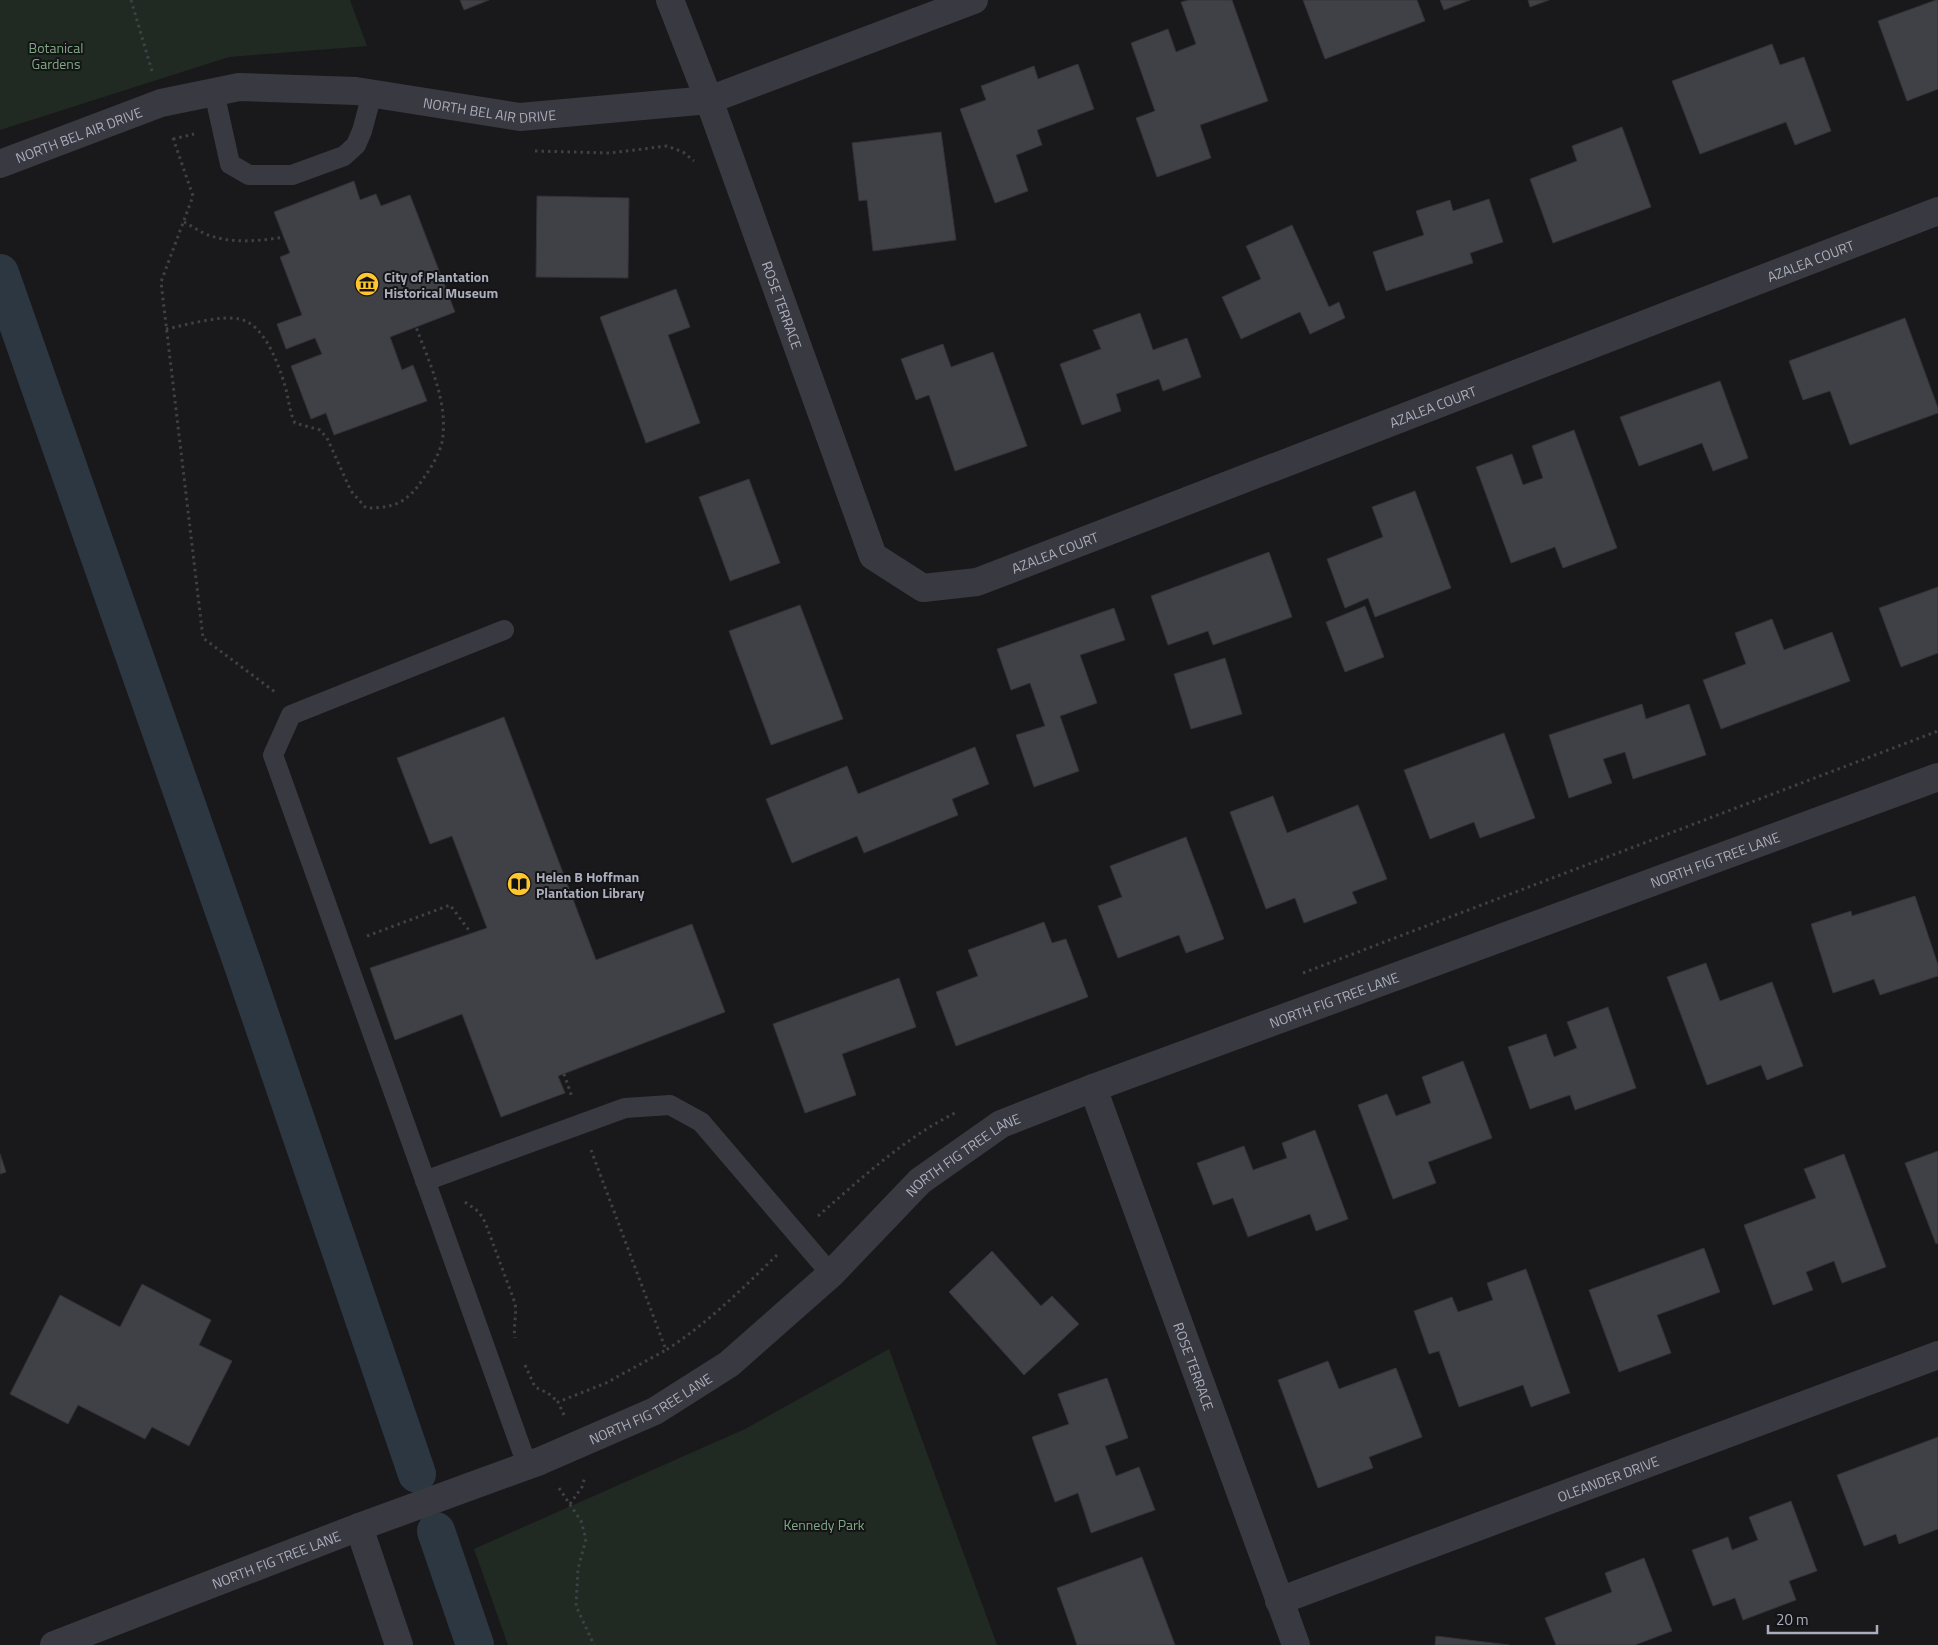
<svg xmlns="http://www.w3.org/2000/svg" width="1938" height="1645" font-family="'Titillium Web',sans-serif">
<rect width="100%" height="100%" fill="#19191b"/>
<path fill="#202a22" d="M0,0h350l17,46 -138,11 -229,73z
M889,1349l108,296h-489l-34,-96 271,-120z"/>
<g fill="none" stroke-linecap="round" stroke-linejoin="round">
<path stroke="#2d3741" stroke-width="38" d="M0,273l244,695 173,506
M436,1531l39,114"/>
</g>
<path fill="#404146" stroke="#333237" d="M460,0h29l-25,10z
M1189,0h43l36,101 -68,24 11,33 -54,19 -21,-59 19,-7 -24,-68 37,-14 8,23 20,-8 -15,-42z
M1303,0h114l8,21 -100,38z
M1440,0h30l-26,10z
M1528,0h21l-19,7z
M1936,0h2v89l-31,12 -29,-80z
M1772,44l8,21 24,-8 27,74 -36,14 -9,-23 -86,32 -28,-73z
M1078,64l16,45 -57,21 5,15 -26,10 12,36 -33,12 -35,-94 26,-9 -5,-14 53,-20 4,13z
M1622,127l29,80 -98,36 -23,-64 47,-18 -5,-15z
M941,132l15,108 -83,11 -6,-51 -8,1 -7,-58z
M354,181l6,19 16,-6 5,12 29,-11 45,117 -65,25 12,33 11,-5 14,36 -93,34 -8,-22 -15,6 -20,-53 31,-12 -7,-16 -29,11 -9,-25 25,-9 -22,-58 10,-4 -16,-41z
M537,196l92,2 -1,80 -92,-1z
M1489,199l14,43 -33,11 3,10 -87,28 -13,-39 51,-17 -8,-24 34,-11 3,11z
M1292,225l37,82 10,-5 6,16 -35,16 -10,-22 -59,27 -19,-42 39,-18 -15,-33z
M676,289l14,38 -22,8 32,88 -54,20 -46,-126z
M1140,313l13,37 34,-12 14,39 -38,14 -4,-12 -43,15 5,17 -39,14 -22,-61 41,-15 -8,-19z
M1905,318l33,90v5l-88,32 -20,-54 -27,9 -14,-39z
M943,344l8,23 42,-15 34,94 -72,25 -26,-76 -13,5 -15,-41z
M1720,381l28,77 -35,13 -11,-28 -63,23 -19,-49z
M1574,430l43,118 -54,20 -8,-21 -44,16 -35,-96 36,-13 11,31 20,-7 -11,-32z
M749,479l31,84 -50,18 -31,-84z
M1415,491l36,97 -76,29 -7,-19 -23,10 -18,-49 56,-22 -11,-30z
M1269,552l23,65 -79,28 -5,-14 -40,14 -17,-49z
M1938,587v66l-37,14 -22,-59z
M800,605l43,114 -72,26 -42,-114z
M1365,606l19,51 -39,15 -19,-50z
M1114,608l11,32 -45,15 17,48 -37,13 19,55 -45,16 -18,-52 29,-9 -15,-43 -19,7 -14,-41z
M1772,619l12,31 48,-18 18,49 -129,48 -18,-49 43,-16 -11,-31z
M1225,658l17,56 -51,15 -17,-55z
M1642,704l4,15 43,-15 17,51 -73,24 -8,-27 -22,7 9,24 -43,15 -20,-63z
M504,717l92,243 96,-36 33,88 -167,64 7,17 -64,24 -39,-103 -67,26 -25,-72 117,-40 -35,-92 -22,8 -33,-86z
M1504,733l31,85 -55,20 -6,-16 -44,17 -26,-69z
M975,747l14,37 -37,15 6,16 -94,38 -7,-17 -65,27 -26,-64 81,-33 11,28z
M1273,796l14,37 71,-28 29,74 -35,13 5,11 -53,20 -9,-25 -29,11 -36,-97z
M1186,837l38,102 -38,14 -7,-18 -61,23 -20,-52 24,-9 -12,-31z
M1915,896l23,69v11l-58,19 -6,-16 -41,14 -22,-69 40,-13 1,5z
M1044,922l8,21 14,-4 22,58 -132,49 -20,-54 42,-16 -10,-26z
M1706,963l14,38 52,-19 31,84 -36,14 -6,-15 -54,20 -40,-108z
M899,978l17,49 -74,27 14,41 -51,18 -32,-89z
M1608,1007l28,81 -61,22 -5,-15 -40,14 -22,-62 38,-13 8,23 23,-9 -10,-26z
M1463,1061l29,77 -64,24 8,21 -43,16 -35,-94 29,-11 9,22 35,-13 -9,-26z
M1315,1130l33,89 -32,12 -6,-17 -62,23 -15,-39 -20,7 -16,-42 47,-17 9,24 34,-12 -5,-15z
M1938,1151v92l-2,1 -31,-81z
M0,1154l6,18 -6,2z
M1844,1154l42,113 -44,16 -8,-22 -28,11 7,18 -40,15 -29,-80 72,-27 -12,-29z
M1704,1248l16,44 -63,23 14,38 -52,19 -30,-82z
M992,1251l49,55 11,-10 27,28 -55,51 -75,-83z
M1526,1269l44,124 -39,14 -8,-22 -64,22 -20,-56 -10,3 -15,-43 38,-14 6,15 35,-12 -6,-17z
M142,1284l69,36 -12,25 33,16 -43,85 -37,-19 -7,12 -67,-34 -10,19 -58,-30 50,-99 60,32z
M1328,1361l11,28 57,-21 26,69 -53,20 4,11 -55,20 -40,-108z
M1107,1378l21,60 -23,8 11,30 23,-9 16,43 -64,23 -13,-40 -23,9 -23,-65 37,-13 -11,-30z
M1938,1437v92l-39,15 -3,-10 -32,12 -27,-71z
M1791,1501l26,70 -28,10 7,19 -53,20 -8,-22 -22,8 -21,-56 36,-13 4,13 26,-10 -9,-23z
M1142,1557l33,88h-98l-20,-57z
M1644,1558l28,73 -37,14h-79l-11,-27 67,-26 -7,-19z
M1436,1636l73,9h-74z"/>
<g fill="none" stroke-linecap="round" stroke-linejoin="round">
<path stroke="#3f4148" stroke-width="3" stroke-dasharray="2.5 4" stroke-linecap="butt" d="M131,0l21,71
M173,138l20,58 -32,86 42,356 72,54
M173,139l21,-5
M535,151l75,2 57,-7 16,6 11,9
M184,222c8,4 16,10 24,13 24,9 52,6 76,2
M166,329c20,-4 54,-14 73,-10 25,4 40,46 46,67 4,13 4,25 10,37l25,7 7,8 24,53 15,17c28,0 41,-5 57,-29 8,-11 16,-24 19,-37 7,-39 -13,-80 -26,-115
M367,936l83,-31 21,28
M1303,973l635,-242
M564,1074l8,23
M591,1150l75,200c42,-27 76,-61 111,-95
M465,1202l14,10 6,10 30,81c2,12 -2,23 0,35
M818,1216c44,-38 86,-78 139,-104
M525,1365l10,22 13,6 10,9
M564,1415l-6,-13 48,-19 60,-33
M559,1488l22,33 5,18 -8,30 -2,37 18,39
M570,1504l12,-17 3,-11"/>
<path stroke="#393a41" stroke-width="20" d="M214,92l16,72 19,11h43l52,-19 12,-11 6,-14 10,-37
M504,630l-213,85 -18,40 254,710
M425,1181l200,-73 45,-3 31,17 130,152"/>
<g stroke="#393a41" stroke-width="28">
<path id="s1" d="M670,0l39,100 164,456 50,32 54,-6 961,-371"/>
<path id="s2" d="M0,164l161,-61 78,-16 117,4 164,26 189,-17 265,-100"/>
<path id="s3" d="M1093,1088l203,557"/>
<path d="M359,1527l40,118"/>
<path id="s4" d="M1279,1601l659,-246"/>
<path id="s5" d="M54,1645l305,-118 181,-66 115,-50 74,-47 102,-90 89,-93 81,-57 92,-36 845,-311"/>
</g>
</g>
<defs>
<g id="museum-disc" transform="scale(1.25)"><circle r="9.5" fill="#ffc62d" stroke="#141416"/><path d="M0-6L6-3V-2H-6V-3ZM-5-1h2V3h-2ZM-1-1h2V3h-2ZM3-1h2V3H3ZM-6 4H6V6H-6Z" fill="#111"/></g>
<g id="library-disc" transform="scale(1.25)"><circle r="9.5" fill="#ffc62d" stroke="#141416"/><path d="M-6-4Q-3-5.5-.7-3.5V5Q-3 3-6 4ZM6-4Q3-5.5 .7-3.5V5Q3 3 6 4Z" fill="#111"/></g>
</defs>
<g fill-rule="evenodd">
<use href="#museum-disc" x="367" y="284"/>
<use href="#library-disc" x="519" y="884"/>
</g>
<g text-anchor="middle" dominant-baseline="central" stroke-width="4" stroke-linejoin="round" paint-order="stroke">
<g font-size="14" fill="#7fa984" stroke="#141416">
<text x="56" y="47">Botanical<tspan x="56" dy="16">Gardens</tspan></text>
<text x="824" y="1524">Kennedy Park</text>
</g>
<g font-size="14" fill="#aaaebc" stroke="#141416">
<text stroke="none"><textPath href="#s2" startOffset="504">NORTH BEL AIR DRIVE</textPath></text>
<text stroke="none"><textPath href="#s2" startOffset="84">NORTH BEL AIR DRIVE</textPath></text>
<text stroke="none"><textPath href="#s1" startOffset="1599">AZALEA COURT</textPath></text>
<text stroke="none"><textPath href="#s1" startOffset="325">ROSE TERRACE</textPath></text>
<text stroke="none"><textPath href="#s1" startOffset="1194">AZALEA COURT</textPath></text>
<text stroke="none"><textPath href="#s1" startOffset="789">AZALEA COURT</textPath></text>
<text stroke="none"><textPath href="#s5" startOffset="1858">NORTH FIG TREE LANE</textPath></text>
<text stroke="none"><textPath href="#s5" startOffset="1452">NORTH FIG TREE LANE</textPath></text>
<text stroke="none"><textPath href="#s5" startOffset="1048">NORTH FIG TREE LANE</textPath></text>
<text stroke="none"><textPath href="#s3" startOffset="296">ROSE TERRACE</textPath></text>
<text stroke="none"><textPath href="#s5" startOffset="642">NORTH FIG TREE LANE</textPath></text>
<text stroke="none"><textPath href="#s4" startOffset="351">OLEANDER DRIVE</textPath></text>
<text stroke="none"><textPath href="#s5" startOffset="238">NORTH FIG TREE LANE</textPath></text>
</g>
<g font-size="14" font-weight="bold" fill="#aaaebc" stroke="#141416" text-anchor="start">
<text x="384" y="276">City of Plantation<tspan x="384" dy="16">Historical Museum</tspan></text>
<text x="536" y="876">Helen B Hoffman<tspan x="536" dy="16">Plantation Library</tspan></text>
</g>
</g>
<path d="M1768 1625v8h109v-8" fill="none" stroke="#aaaebc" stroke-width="2.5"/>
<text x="1776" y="1625" font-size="15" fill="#aaaebc" stroke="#141416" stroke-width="4" paint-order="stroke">20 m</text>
</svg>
